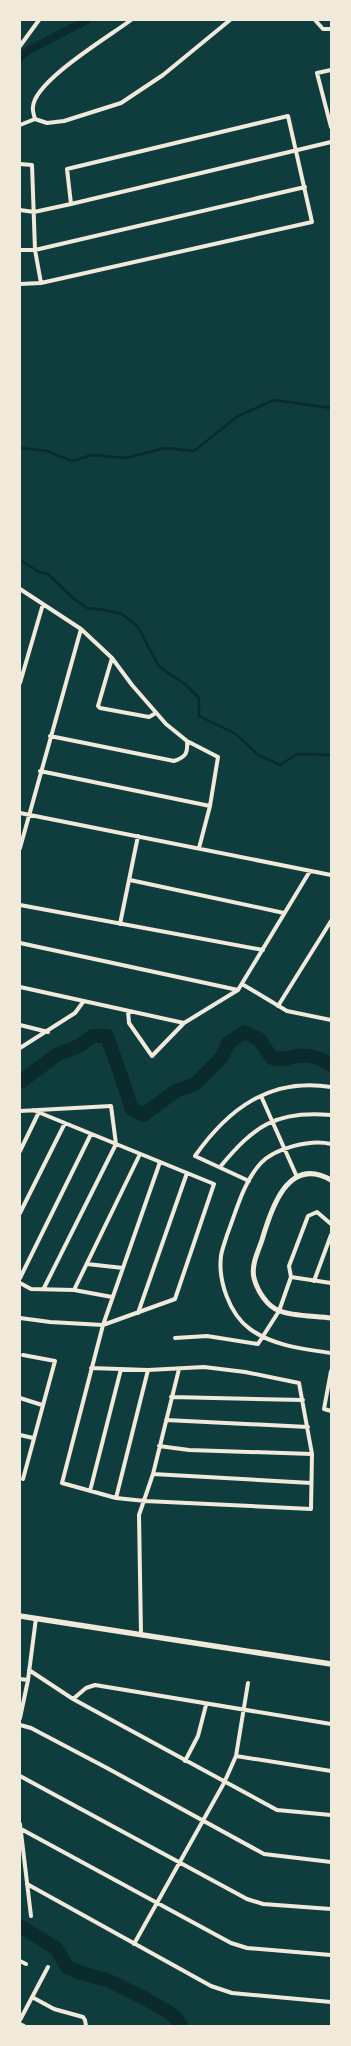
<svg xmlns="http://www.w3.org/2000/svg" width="351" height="2046" font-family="Lato,sans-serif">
<rect width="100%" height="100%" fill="#0f3d3e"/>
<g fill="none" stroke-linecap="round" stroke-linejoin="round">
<path stroke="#0a2a2b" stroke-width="2.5" d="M20,448l27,3 25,10 20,-6 34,3 39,-10 29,3 44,-35 36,-16 57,8
M20,560l19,12 9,2 26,25 13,9 18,2 17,4 16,13 20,38 10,8 17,11 14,14v18l37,18 22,21 22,10 17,-11 34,1"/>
<path stroke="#0a2a2b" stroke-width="8" d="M20,58l7,-7 60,-31"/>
<path stroke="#0a2a2b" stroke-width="14" d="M20,1082l38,-28 21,-8 14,-10h14c8,25 18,48 24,72l12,7 33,-24 19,-7 27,-27 6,-14 17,-11 14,7 13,19c10,2 16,0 25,-2 12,-2 25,3 34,9
M20,1926l37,23 10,18 14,6 26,7 37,18 26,15 6,5 5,8"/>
<path stroke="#f1e9da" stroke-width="4" d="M315,20l8,9h8
M20,46l19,-26
M331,70l-14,3 14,54
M35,119c-1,-4 -3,-9 -2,-12 1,-26 77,-71 98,-87
M20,125l15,-6 12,4 17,-2 57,-18 42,-28 67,-55
M20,164l12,1 3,85 6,33
M20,210l14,2 37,-8 260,-62
M20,250h15l270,-63
M20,284l21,-1 271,-61 -24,-106 -221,53 4,35
M20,589l61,40 31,29 20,27 34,39 21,17 31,16 -8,49 -11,42
M112,658l-14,48 2,2 49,9 7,-4
M20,683l23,-79
M50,736l124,25c12,-4 14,-8 13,-20
M40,771l170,35
M20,813l311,62
M20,848l61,-219
M130,880l154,33
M20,905l243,45
M120,924l18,-88
M20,943l218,47
M242,984l45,27 44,9
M20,987l164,36
M278,1006l53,-85
M128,1011l1,12 23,33 32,-33 54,-33 72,-119
M20,1025l28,7
M20,1048l55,-35 8,-11
M261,1096l36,81
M20,1111l91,-5 5,38 -72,144
M331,1144c-20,-5 -57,4 -71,20 -17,19 -24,48 -33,71 -2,7 -5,14 -6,21 -3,24 8,58 29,73 23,17 54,20 81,24
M20,1151l19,-39
M220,1167c34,-41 56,-57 111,-52
M249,1181l-54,-25c33,-47 75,-79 136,-69
M20,1213l45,-90
M87,1264l36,4
M291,1277l40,6
M20,1278l71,-144
M314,1281l17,-46
M20,1283l11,6 43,1 38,7
M74,1290l66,-136
M138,1313l49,-140
M20,1318l30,4 53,3 72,-26 39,-115 -181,-74
M175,1338l32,-2 51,8 21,-33 12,-34 -2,-11 19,-50 9,-4 14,12
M91,1368l57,2 56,-3 41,5 54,11 13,71 -1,55 -166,-8 -29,-3 -54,-15 41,-158 57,-163
M331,1371l-7,38 7,2
M171,1397l132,3
M20,1398l22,7
M166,1420l142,7
M20,1435l13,3
M159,1446l30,4 123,4
M153,1474l158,9
M23,1479l32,-118 -32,-6
M90,1491l31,-122
M116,1498l32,-128
M141,1634l-2,-119 14,-41 26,-105
M29,1670l44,29 204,111 54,5
M20,1679l8,1
M73,1699l13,-11 9,-3 236,39
M20,1718l8,-38 8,-62
M20,1725l11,3 76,40 157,86 67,8
M236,1756l95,15
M185,1761l13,-25 8,-31
M20,1776l227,123 16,5 68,5
M20,1824l11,92
M21,1829l210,114 16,5 84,7
M27,1884l184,102 21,7 99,9
M134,1944l90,-161 12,-27 12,-73
M20,1961l6,3
M32,1997l22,12 29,8 2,3 1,6
M20,2020l28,-53
M20,2024l4,2"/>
<path stroke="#f1e9da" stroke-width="5" d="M331,1180c-43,-25 -60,29 -69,60 -4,12 -11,25 -8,38 3,12 13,29 26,33 11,5 37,5 51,7"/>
<path stroke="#f1e9da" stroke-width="5.5" d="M20,1616l311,48"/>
</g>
<rect width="351" height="2046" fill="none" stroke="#f1e9da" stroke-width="42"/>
</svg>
